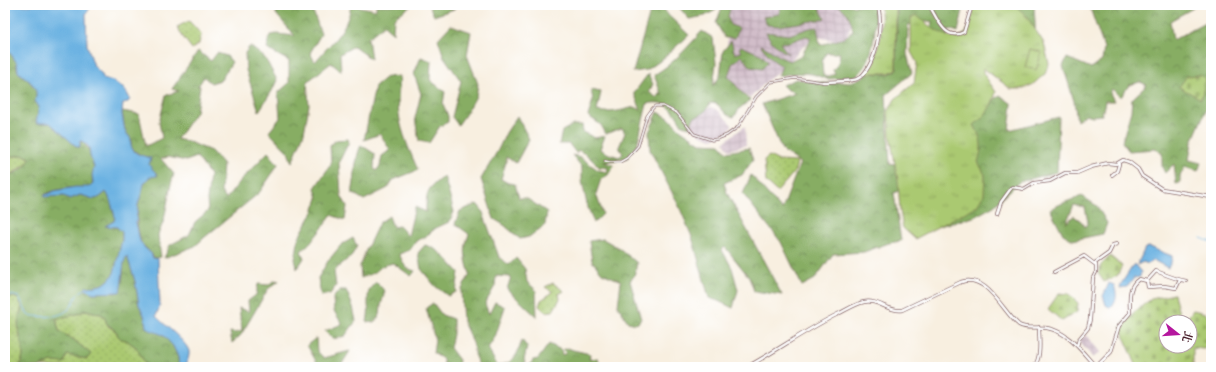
<svg xmlns="http://www.w3.org/2000/svg" width="1216" height="372" font-family="'IM FELL French Canon','Noto Serif TC',serif">
<defs>
<pattern id="industrial-grid" width="8" height="8" patternUnits="userSpaceOnUse"><rect width="8" height="8" fill="#d1bdc9"/><path d="M0 4h8M4 0v8" fill="none" stroke="#b5a2ad"/></pattern>
<pattern id="grass-dots" width="8" height="8" patternUnits="userSpaceOnUse"><rect width="8" height="8" fill="#aac971"/><path d="M2 2h.1M6 6h.1" fill="none" stroke="#94ac62" stroke-width="1.8" stroke-linecap="round"/></pattern>
<pattern id="forest-crowns" width="20" height="18" patternUnits="userSpaceOnUse"><rect width="20" height="18" fill="#87ad63"/><path d="M2 6a3 3 0 1 1 6 0M12 15a3 3 0 1 1 6 0" fill="none" stroke="#708c52"/></pattern>
<pattern id="cemetery-stones" width="16" height="16" patternUnits="userSpaceOnUse"><rect width="16" height="16" fill="#aac971"/><path d="M2 7V4a2 2 0 0 1 4 0v3zM10 15v-3a2 2 0 0 1 4 0v3z" fill="#94ac62"/></pattern>
<pattern id="park-tufts" width="24" height="20" patternUnits="userSpaceOnUse"><rect width="24" height="20" fill="#aac971"/><path d="M3 7l-1-3M5 7V3M7 7l1-3M15 17l-1-3M17 17v-4M19 17l1-3" fill="none" stroke="#94ac62"/></pattern>
</defs>
<rect width="100%" height="100%" fill="#fff"/>
<filter id="ink" filterUnits="userSpaceOnUse"><feTurbulence type="fractalNoise" baseFrequency=".025" numOctaves="2"/><feDisplacementMap in="SourceGraphic" scale="8" xChannelSelector="R" yChannelSelector="G"/><feConvolveMatrix kernelMatrix="1 2 1 2 8 2 1 2 1" color-interpolation-filters="sRGB"/></filter>
<filter id="wash" filterUnits="userSpaceOnUse"><feTurbulence type="fractalNoise" baseFrequency=".012" numOctaves="4" result="noise"/><feDisplacementMap in="SourceGraphic" scale="16" xChannelSelector="R" yChannelSelector="G"/><feGaussianBlur stdDeviation="0.9" result="paint"/><feColorMatrix in="noise" values="0 0 0 0 0 0 0 0 0 0 0 0 0 0 0 0 0 1.4 0 .05"/><feComposite in="paint" operator="in"/></filter>
<g filter="url(#wash)">
<rect width="100%" height="100%" fill="#f8efe0"/>
<path fill="url(#industrial-grid)" d="M728,5h120l6,13 -10,25 -30,-7 -18,18 -9,11 -19,15 -18,18 -22,-13 -1,-14z
M711,107l8,4 13,14 -4,7 -16,7 -11,-4 -12,-11 3,-8z
M745,126l1,19 -17,5 -5,-8z
M1086,335l14,17 -7,6 -14,-17z"/>
<path fill="url(#grass-dots)" stroke="#7a744e" d="M189,21l12,13 -2,10 -7,5 -9,-12 -6,-10z
M24,155l6,3 -2,5 -18,12h-5v-18z
M769,156l10,5 18,1 -2,9 -18,21 -11,-10 -2,-22z
M553,283l11,8 -5,3 1,5 -7,12 -7,1 -7,-6 2,-6 12,-8 -8,-5z
M12,297l5,1 5,8c-2,8 -5,17 -3,25 2,14 8,22 0,36h-14v-68z
M86,310l15,4 4,3 3,9 8,5c3,9 5,6 12,10 8,4 18,17 17,26h-106l28,-12 20,4 3,-5 -16,-14 -15,-9 -3,-12 21,-5z"/>
<path fill="url(#forest-crowns)" stroke="#686647" fill-rule="evenodd" d="M276,5h35l10,29 -11,19 5,9c16,-20 32,-30 36,-57l25,5v-5h36l-18,13 -1,15 -9,-8 -16,13 3,21 -17,-13 -14,8 1,17 -10,-8 -24,19 2,23 -5,28 -12,30 -4,-11 -19,-20 11,-14 -2,-25 11,-10v-22l-22,-12 3,-14 7,-1 18,2 -19,-22z
M429,5h27l-2,4 -20,7z
M652,5h9l7,10 21,20 -29,26 -13,9 -14,2z
M677,5h40l-1,5 -11,6 -16,3z
M723,5h8l-3,12 2,8 9,3 -4,10h-10l-9,-15z
M781,5h37l7,14 -46,7 -12,-1 -4,-8 16,-3z
M837,5h14l4,2v-2l20,1c2,18 -1,58 -18,69 -3,2 -26,4 -30,4 -5,-1 -10,-4 -15,-5 -12,-2 -22,0 -34,2l4,-10 -8,-5 -14,-16c11,4 19,13 30,16l12,-6 9,-17 -5,-2 -16,6 -10,1 8,11c-9,-5 -18,-12 -22,-22l23,3 21,-7 7,-1 3,18 24,-7 9,-7c-2,-12 -5,-20 -16,-26zM826,53h14l-2,11 -5,6 2,4 -9,3 -3,-2 -1,-13z
M897,5h137l2,36 -54,-36 -19,5 -5,22 -9,-3 -5,27 -18,5 6,-40 -24,4 -1,29 5,19 -26,22 4,70 32,-10 43,-31 35,-29 12,9 -3,26 50,-13 -2,55 -38,10 -25,24 -20,11 -58,15 13,-56 -35,17 7,48 -12,2 -25,9 -31,2 -18,25 -13,7 -21,-44 -38,-48 8,-19 31,35 18,-47 -18,-13 -20,-46 34,-11 -10,-4 -4,-4 14,-6 30,4 14,-1 9,1 14,-6 3,-4 23,1 7,-4z
M1085,5h108v3l-23,13 3,19 32,-17 6,-1v87l-3,-4 -16,37 -3,18 12,3 -3,8 -13,-4 -5,9v7l-4,1 -2,-20 -9,9 -3,-6v-15l-7,-3 -26,2 -7,-9 9,-31 1,-12 15,-14 -7,-3 -11,3 -8,12 -9,-8 -2,4 4,8h-9l-3,14 -10,1 -6,-2 -9,7 -3,-20 -11,-35 4,-8 24,10 11,-7 2,-13 -14,-40z
M451,25l20,7 -4,23 11,29 -2,12 -7,13 -11,16 -6,-8 9,-36 -17,-24 -6,-18z
M702,31l11,7 3,25 -3,23 7,-10 3,-25 8,-10 4,13 7,-2 -3,-3 2,-3 21,9 6,7 -6,7 -12,-2 -8,-11 -10,8 -4,12 17,20 5,4 -10,8 -6,9 -7,-2 -10,-11 -7,-1c-4,9 -7,12 -16,14l-4,10 -8,-2c-8,-15 -16,-26 -35,-21l-10,41 -10,13 -23,4 10,3 -6,10 -7,4 -5,15 7,20 -9,9 -7,-18 -5,-24v-14l-10,-12 8,2 18,13 9,2 1,-4 -9,-1 -12,-12 -9,-5 -2,3 -7,-9h-10l3,-13 11,-6h9l1,7 12,6 10,-2 -5,13 9,5 10,3 4,-3 -4,-7 6,-14 -3,-5 -16,6 -5,-9 -13,-9 5,-16 -2,-10 10,2 -4,19c13,3 25,-1 38,-4l6,3 -7,-17 14,-19 5,10 -4,8 8,6 3,-4 2,2 -8,-21c20,-12 33,-27 48,-44z
M5,46l12,17v6l2,4 8,6 8,9 2,6 -2,7 4,6 -3,16h14l27,24h3l1,-7 8,9 1,7 4,11 -2,18 -4,3c-12,-2 -34,1 -44,7l20,1 6,3 10,-4c13,3 14,8 26,-3 4,5 7,18 9,25l-1,4 -9,5 12,1 5,5v8l-8,33 -4,6 -6,5 -7,2 -11,1 7,6 12,-1 11,1c12,-13 3,-29 11,-37l8,25 4,24 5,10 2,12c5,4 10,5 15,7 11,6 18,21 18,33h-34v-4l-9,-16 -10,-7 -5,-1 -3,-3 -2,-5 -9,-7 -3,-8 -3,-2 -15,-4 -9,4 -21,5 3,12 15,9 17,14 -4,5 -20,-4 -3,8 -12,-1 -13,5h-20c8,-14 2,-22 0,-36 -2,-8 1,-17 3,-25l-5,-8 -5,-1 -7,2v-124c9,0 22,-7 25,-17l-6,-3 -19,2v-35l1,-3 -1,-8z
M250,46l15,12 12,22 -5,11 -13,20 -13,-41 -1,-17z
M198,51l13,10 6,-8 10,3 5,6 -11,18 -10,3 -7,-6 -6,9h2l-4,26 -19,27 12,3 22,9 12,13 -2,28 5,7 16,-20 26,-27 10,12 -6,10 -13,19 -54,44 -10,9 -31,12 6,-13 19,-10 6,-13 13,-11 -1,-11 3,-25 -13,-18 -11,4 -18,-4 -7,2 13,15 -3,10 -7,36 -6,15 3,22 -7,1 -3,-5 -10,-10 -4,-19 1,-19 6,-21 5,-7 5,-1 -5,-11v-8h-6l-12,-9v-9l-6,-8 -3,-20 17,3 7,32 16,-8 -3,-16 7,-27 13,-4 -7,-2z
M421,57l10,4 -1,19 15,12 -2,12 5,12v6l-8,4 -11,17 -10,-2 -4,-23 6,-24 -7,-20z
M400,76c-1,12 -3,25 -1,38 2,18 12,40 19,56l-25,10 -5,8 -24,12 -12,-7c4,-16 2,-33 9,-48l14,9 -1,14 2,3 4,-5 2,-10 8,-6 -10,-16 -16,6 11,-54 11,-9z
M658,112l11,6 12,12 19,13 20,1 7,8 22,-4 4,12 -11,15 -18,8 3,10 55,102 -28,-4 -5,-14 -24,-30 -3,3 10,18 6,22 -5,18 -15,-7 -9,-3 -17,-61 -13,-31 -29,-56 -1,-18z
M517,116l12,23 -13,24 -10,-6v5l-5,17 7,4 7,1 4,14h7l21,14 -2,13 -16,12 -9,2 -16,-14 -10,-6 -13,-40 17,-29 8,-17z
M348,139l1,3 -10,20 2,33 6,11 -2,14 -14,-5c-9,14 -18,26 -30,36l3,7 -7,11 -2,-10 4,-22 14,-25 5,-14 -3,-10 16,-24 -1,-19 6,-5z
M444,176l10,36 -5,10 -13,6 -11,9 -9,4 -6,9 -11,4 7,14 9,3 -4,5 -18,-13 -11,3 -8,7 -13,5 -1,-12 6,-16 13,-27 10,-7 4,11 6,-1 9,10 7,-29 11,5c0,-21 1,-23 18,-36z
M1082,196l15,10 10,17 -4,11 -30,6 -10,-6 -13,-25 13,-6zM1074,205l11,2 3,15 -3,5 -4,-6 -7,-5 -8,7z
M477,204l5,6 17,47 10,8 7,-7 9,11 2,13 9,8 1,27 -30,-28 4,-12 -15,-1 -1,10 -10,18 4,10 6,-12 10,5 -10,30 -7,11 9,18c17,-3 20,-10 25,-26l5,7 -3,13 3,7h-47l-5,-10 -2,-14 -10,-21 -2,-31 9,-17c-5,-15 -7,-25 -1,-40l-14,-10 5,-13z
M353,238l4,8 -5,9 -18,16 2,15 -6,8 -9,2 -3,-18 10,-17 13,-16z
M603,239l16,9 18,15 -3,13 -4,5 11,38 -4,5 -9,-2 -10,-16 3,-25 -19,-8 -10,-12 -3,-20z
M425,245c14,3 24,17 34,27l-3,20 -8,4 -13,-10 -14,-17 -3,-16z
M275,280l4,1 -11,8 -27,46 -9,8 -2,-11 5,1 7,-2 -3,-23 10,4 -1,-11 8,-6 2,-11 10,1z
M376,282l9,9 -4,14 -1,10 -6,8 -7,-1c1,-5 2,-11 1,-17 0,-12 -1,-14 8,-23z
M340,290h6l7,17 3,14 -11,15 -12,3 -8,-8 17,-7 -8,-13 -1,-13z
M433,303l9,12 11,4v15l-3,14 9,12 -1,7h-14l-1,-8 -10,-6 2,-13 -9,-32z
M316,338l1,13 7,7 26,-7 -10,16h-23v-4l-10,-18z
M549,344l12,6 1,5 4,-2 -3,-3 5,-2 5,2 17,4 -1,5 9,-1 3,9h-74l3,-2 3,-5 5,-1z"/>
<path fill="url(#cemetery-stones)" stroke="#7a744e" fill-rule="evenodd" d="M1200,75l6,4 -5,20 -22,-12 8,-11z
M1110,256l12,10 -5,10 -13,6 -6,-9 3,-8z
M1059,293l10,1 9,9 -1,9 -15,9 -14,-12z
M1174,294l5,20 9,3 5,-7 12,3 6,7v27l-8,2 -10,-1v15l1,4h-57l-17,-40 13,-14 18,-14zM1166,322h24v24h-24z"/>
<path fill="url(#park-tufts)" stroke="#7a744e" d="M880,5h16v64l-7,4h-23c3,-7 8,-13 10,-20 5,-13 7,-35 4,-48z
M976,5h38l11,9 19,29 5,21 -4,10 -13,11 -11,4h-10l-28,-21v5l13,19c-4,14 -10,24 -22,33 8,14 9,22 4,37l7,13 -1,19 -7,12 -62,33 -12,-11 -3,-17 -2,-30 -8,-45 -2,-24 7,-13 19,-16 3,-20 -6,-11v-34l5,-3c11,9 40,36 52,14 3,-8 4,-17 8,-24z"/>
<path fill="#aac971" stroke="#7a744e" d="M1030,49l12,3 -6,18 -11,-3z"/>
<path fill="#6cb2e2" stroke="#5b6886" d="M5,5h90l-5,3 -4,6 1,31 7,21 7,7 3,6 9,2 10,7 4,5 3,6 -2,3 -5,1 -1,11 3,17 6,8c-2,15 10,16 20,19l-2,7 8,9v2l-8,1 -5,7 -6,21 -2,17 4,19 5,7 6,5 2,5 5,1 2,46 -4,11c7,8 30,25 33,35 1,6 -3,10 -2,16h-8l-1,-10 -5,-11 -10,-11 -13,-5 -4,-3 -2,-12 -5,-10 -4,-24 -8,-25c-5,5 -4,27 -7,36l-27,1 -8,-4 1,-2 11,-1 7,-2 6,-5 4,-6 8,-33v-8l-5,-5 -12,-1 9,-5 1,-4c-2,-7 -5,-20 -9,-25 -12,11 -12,6 -26,3l-10,4 -6,-3 -20,1 1,-2 9,-4 21,-4h14l4,-4 -1,-8 2,-8 -4,-11 -1,-9 -7,-6h-2v6h-3l-27,-24h-14l3,-16 -4,-6c5,-15 -7,-21 -17,-29l-1,-9 -12,-17z
M1149,247l23,9v4l-4,8 -15,-8 -5,4 -5,-2 -6,3 8,-17z
M1134,264l7,8 -1,5 -6,1 -7,9 -7,1 1,-4z
M1109,283l5,2c3,9 4,17 -4,23l-4,-3 -3,-9z"/>
<g fill="none" stroke-linecap="round" stroke-linejoin="round">
<path stroke="#6cb2e2" stroke-width="1" d="M1201,238l10,4
M5,297l6,-2 8,2 9,18c12,2 32,4 42,-7 6,-8 5,-15 15,-19"/>
</g>
</g>
<g filter="url(#ink)">
<g fill="none" stroke-linecap="round" stroke-linejoin="round">
<g stroke="#87686a" stroke-width="3">
<path id="pedestrian" d="M605,161l5,1h10l7,-4 11,-12 9,-30 5,-7 3,-3h8l14,7 17,21 18,6 5,-1 10,-4 11,-8 18,-30 15,-15 24,-4 27,4"/>
</g>
<g stroke="#87686a" stroke-width="4">
<path id="minor" d="M929,5c8,13 16,37 35,27l8,-27
M823,82c5,0 31,-1 34,-3 18,-8 28,-58 20,-74
M1112,175l5,-4 2,-7
M997,214l4,-12 11,-15 12,2 10,-6 16,-2 15,-8h12l14,-6 17,-4 8,1 7,-4 6,2 9,7 4,7 20,13 49,8
M1095,263l14,-10 4,-8 4,-1
M1054,272l30,-16 12,9v7l-3,6 -3,41 -2,9 -9,11 -2,7
M1147,281l1,6 16,-1 12,2 4,-8
M747,367c31,-17 60,-38 91,-53 8,-4 17,-10 26,-12 14,-3 24,10 38,8l59,-28c26,-9 41,29 58,43 9,5 18,1 28,3 22,4 35,24 49,39
M1034,367c8,-11 5,-27 5,-40
M1096,367l15,-15 8,-26 11,-13c0,-13 -3,-26 9,-34l8,2 9,-10c10,4 19,8 30,10"/>
</g>
<use href="#pedestrian" stroke="#fff" stroke-width="1.5"/>
<use href="#minor" stroke="#fff" stroke-width="2.5"/>
</g>
</g>
<rect width="1216" height="372" fill="none" stroke="#fff" stroke-width="20"/>
<g transform="translate(1178 334) rotate(107)"><circle r="19" fill="#ffffff" stroke="#b7a5aa"/>
<path d="M0-3L7 15L0 10L-7 15Z" fill="#b5179e"/>
<text y="-6" font-size="11" font-weight="bold" text-anchor="middle" fill="#4a1f2b">北</text>
</g>
</svg>
